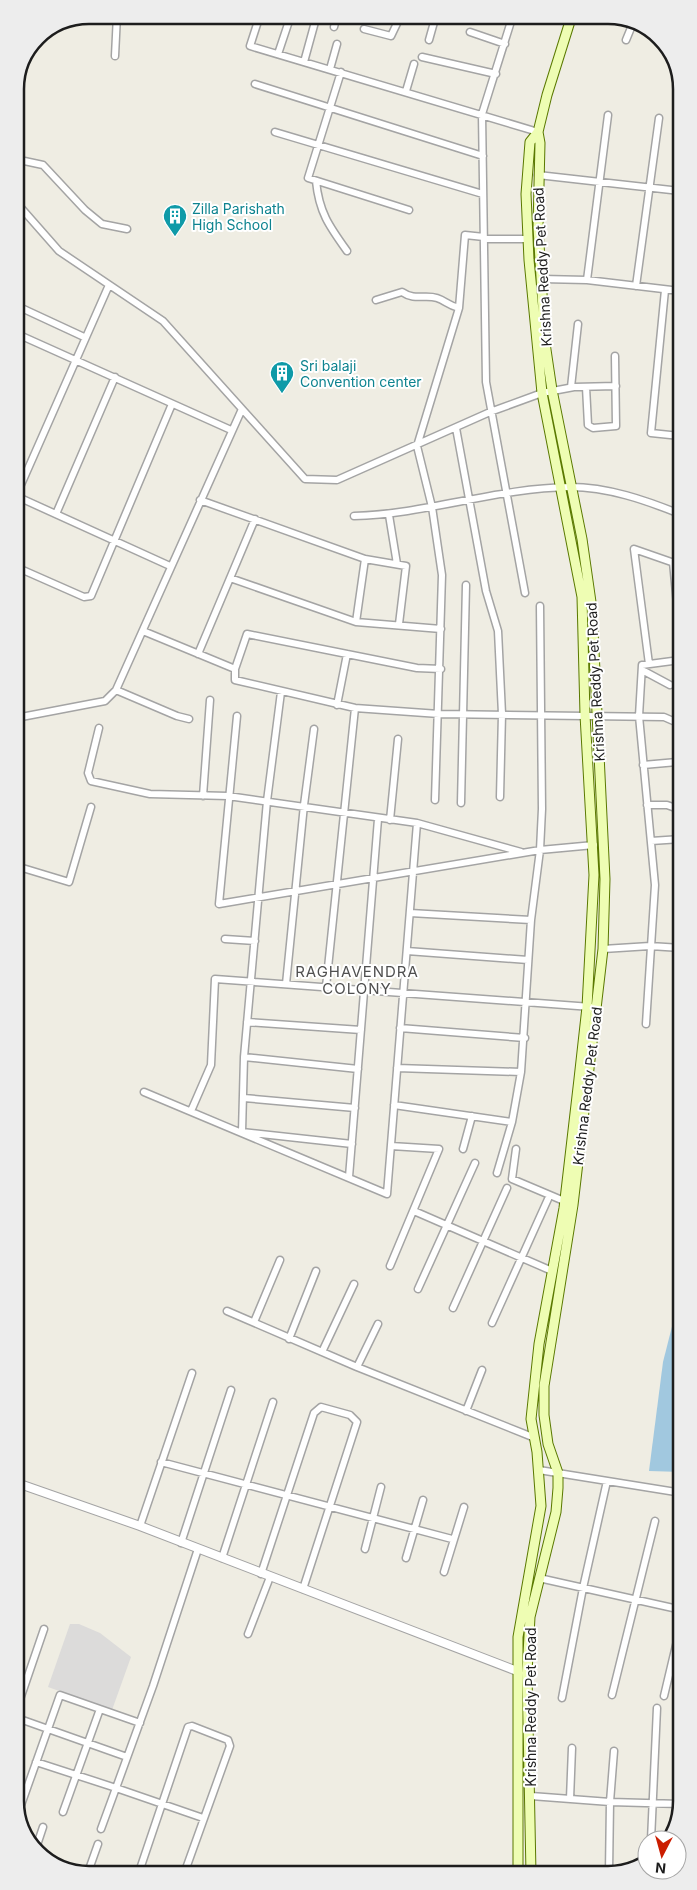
<svg xmlns="http://www.w3.org/2000/svg" width="697" height="1890" font-family="Inter,sans-serif">
<rect width="100%" height="100%" fill="#efede3"/>
<path fill="#dcdbda" d="M70,1624h9l21,9 31,24 -19,53 -64,-23z"/>
<path fill="#a1c8df" d="M681,1291l1,181 -33,-1 14,-109z"/>
<g fill="none" stroke-linecap="round" stroke-linejoin="round">
<g stroke="#a4a4a4" stroke-width="9">
<path id="minor" d="M260,15l-10,31 288,86
M513,15l-31,99 4,268 39,211
M334,27l3,-12
M364,29l27,7 10,-21
M470,32l35,12
M429,40l7,-25
M626,40l7,-17
M278,54l13,-39
M115,56l2,-41
M422,57l74,17
M304,62l11,-40
M330,69l7,-25
M341,72l-33,106 101,32
M255,84l228,72
M406,91l8,-27
M275,132l208,62
M15,159l28,6 42,45 17,14 25,5
M538,175l142,16
M316,181c3,31 13,45 31,70
M15,201l44,50 104,70 142,158 32,1 153,-68 52,-19 32,-6 42,-1
M484,239h44
M542,279l45,1 93,11
M587,280l21,-165
M636,286l23,-168
M665,290l-14,143 29,3
M376,300l26,-8c13,9 23,2 35,6 9,3 10,7 22,10
M15,305l69,32
M15,333l216,97
M571,387l7,-63
M586,387l2,38 5,3 23,-2 -1,-70
M456,428l30,163 12,40 4,83 -2,83
M16,496l93,-211
M16,496l154,70
M200,500l165,59 41,7 -7,58
M56,514l59,-137
M389,515l8,49
M354,516c73,-2 143,-28 216,-29 38,0 75,13 110,27
M673,562l7,74
M16,567l68,30 7,-1 81,-192
M230,578l126,44 85,7
M356,622l9,-63
M143,631l92,38v11l120,28 84,6 225,3 16,7
M198,654l57,-135
M649,664l-15,-115 46,16
M235,669l12,-35 170,34 24,1
M642,670l28,15
M116,690l61,26 12,3
M281,692l-14,109 -23,256 -2,75 110,12
M337,705l10,-51
M237,716l-18,188 321,-54 54,-5
M16,718l89,-17 11,-11 126,-281
M99,728l-11,45 3,8 59,13 78,2 189,27 104,29
M643,765l34,-3
M203,796l7,-96
M435,800l7,-225 -10,-68 -15,-61 42,-138 6,-73 19,2
M461,803l5,-218
M647,805h20l14,5
M390,820l8,-81
M651,841l30,-2
M16,866l53,16 22,-75
M410,913l121,7
M225,939l30,2
M603,949l47,-3 31,2
M407,951l121,9
M286,984l18,-179 10,-76
M326,987l29,-279
M247,1022l114,8
M646,1024l9,-139 -16,-169 3,-51 38,-5
M400,1028l125,10
M244,1057l114,12
M397,1068l124,4
M144,1092l243,102 30,-371
M244,1098l111,10
M394,1105l118,17
M191,1111l20,-46 4,-86 376,28
M463,1149l9,-33
M516,1149l-4,30 52,22
M497,1173l15,-51 9,-50 10,-152 9,-70 2,-41 -2,-203
M349,1177l29,-358
M414,1211l138,60
M390,1266l49,-117 -48,-3
M418,1289l57,-126
M453,1308l54,-120
M227,1311l130,56 178,71
M254,1322l26,-62
M492,1323l56,-124
M289,1339l27,-68
M322,1352l32,-68
M357,1367l21,-43
M466,1411l16,-41
M161,1462l291,77
M539,1470l143,23
M140,1526l52,-153
M181,1543l50,-153
M198,1549l-45,137 -37,102 87,30
M365,1549l16,-62
M222,1558l51,-156
M406,1558l17,-58
M444,1572l20,-65
M261,1574l53,-161 7,-6 29,8 7,7 -54,167
M539,1578l143,32
M248,1634l22,-57
M612,1695l43,-174
M664,1696l18,-76
M562,1698l21,-110 24,-107
M17,1708l27,-79
M17,1718l110,39
M36,1762l80,26 -15,41
M531,1796l79,6 71,2
M570,1799l2,-51
M21,1805l39,-110 80,28
M63,1812l37,-103
M651,1840l6,-132
M36,1848l7,-21
M609,1872l1,-70 4,-51
M215,1874l1,-1
M87,1875l11,-31
M138,1875l50,-148 4,-1 36,14 2,6 -46,128"/>
</g>
<g stroke="#a4a4a4" stroke-width="10">
<path id="tertiary" d="M17,1483l123,43 377,145"/>
</g>
<g stroke="#5a7900" stroke-width="11">
<path id="secondary" d="M518,1873v-236l23,-131 -4,-54 -6,-33 8,-75 25,-136 15,-129 8,-72 7,-132 -9,-160 -3,-118 -40,-204 -13,-133 -3,-66 4,-52 8,-10 9,-37 25,-80
M531,1873l-4,-200 3,-56 26,-105 2,-24v-15l-10,-29 -4,-29v-29l29,-181 30,-256 2,-70 -13,-270 -10,-70 -30,-149 -7,-47 -7,-116 2,-84 -2,-11"/>
</g>
<use href="#minor" stroke="#fff" stroke-width="6"/>
<use href="#tertiary" stroke="#fff" stroke-width="8"/>
<use href="#secondary" stroke="#eefdb3" stroke-width="9"/>
</g>
<defs>
<g id="building-pin" transform="scale(1.25)"><path d="M0 17L-7.5 6A9.5 9.5 0 1 1 7.5 6Z" fill="#0f9aa8" stroke="#fff"/><path d="M-4-6H4V6H1V3H-1V6H-4ZM-2.5-4.3h1.7v1.8h-1.7ZM.8-4.3h1.7v1.8H.8ZM-2.5-1h1.7V.8h-1.7ZM.8-1h1.7V.8H.8Z" fill="#fff"/></g>
</defs>
<g fill-rule="evenodd">
<use href="#building-pin" x="175" y="216"/>
<use href="#building-pin" x="282" y="373"/>
</g>
<g text-anchor="middle" dominant-baseline="central" stroke-width="4" stroke-linejoin="round" paint-order="stroke">
<g font-size="14" fill="#0d838f" stroke="#fff" text-anchor="start">
<text x="192" y="208">Zilla Parishath<tspan x="192" dy="16">High School</tspan></text>
<text x="300" y="365">Sri balaji<tspan x="300" dy="16">Convention center</tspan></text>
</g>
<g font-size="14" fill="#1d1d1d" stroke="#fff">
<text transform="translate(542 267) rotate(-93)">Krishna Reddy Pet Road</text>
<text transform="translate(595 682) rotate(-93)">Krishna Reddy Pet Road</text>
<text transform="translate(587 1086) rotate(-83)">Krishna Reddy Pet Road</text>
<text transform="translate(530 1707) rotate(-90)">Krishna Reddy Pet Road</text>
</g>
<g font-size="15" letter-spacing="1" fill="#505050" stroke="#fff">
<text x="357" y="971">RAGHAVENDRA<tspan x="357" dy="17">COLONY</tspan></text>
</g>
</g>
<path d="M0 0H697V1890H0ZM89 24H608A65 65 0 0 1 673 89V1801A65 65 0 0 1 608 1866H89A65 65 0 0 1 24 1801V89A65 65 0 0 1 89 24Z" fill="#ededed" fill-rule="evenodd"/>
<path fill="none" stroke="#1d1d1d" stroke-width="2.5" d="M89 24H608A65 65 0 0 1 673 89V1801A65 65 0 0 1 608 1866H89A65 65 0 0 1 24 1801V89A65 65 0 0 1 89 24Z"/>
<g transform="translate(662 1855) rotate(186)"><circle r="24" fill="#ffffff" stroke="#a5a5a5"/>
<path d="M0-4L9 19L0 12L-9 19Z" fill="#cb1d00"/>
<text y="-8" font-size="14" font-weight="bold" text-anchor="middle" fill="#1d1d1d">N</text>
</g>
</svg>
